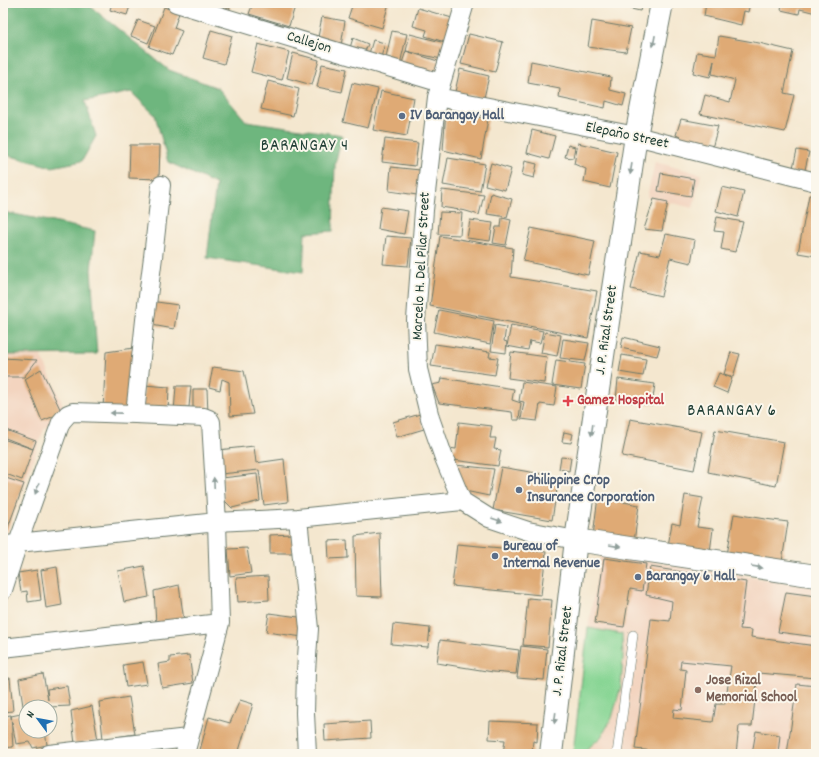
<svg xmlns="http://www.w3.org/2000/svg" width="819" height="757" font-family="Dekko,sans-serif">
<rect width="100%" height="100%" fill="#fbf7ec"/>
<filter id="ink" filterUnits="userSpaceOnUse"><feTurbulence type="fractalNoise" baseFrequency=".025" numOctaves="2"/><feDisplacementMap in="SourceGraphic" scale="8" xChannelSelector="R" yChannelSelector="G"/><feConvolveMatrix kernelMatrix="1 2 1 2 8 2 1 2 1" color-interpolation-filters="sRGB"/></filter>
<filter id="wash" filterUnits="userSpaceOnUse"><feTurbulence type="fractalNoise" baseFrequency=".012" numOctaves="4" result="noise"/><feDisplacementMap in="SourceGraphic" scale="16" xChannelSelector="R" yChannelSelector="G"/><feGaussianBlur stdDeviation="0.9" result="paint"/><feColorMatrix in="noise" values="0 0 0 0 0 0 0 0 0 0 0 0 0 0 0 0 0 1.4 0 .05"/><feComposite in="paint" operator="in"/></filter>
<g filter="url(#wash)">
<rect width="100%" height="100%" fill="#f4e7cf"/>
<path fill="#f3d4bf" d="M655,162l46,12 -8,34 -46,-11z
M3,355h38l26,59 -23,15 -38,106 -3,3z
M601,554l215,33v167h-243l15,-126z"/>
<path fill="#88d594" stroke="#548964" d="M588,628l34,6 1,23 -2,29 -9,32 -11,19 -16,14 -12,1z"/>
<path fill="#6eb67e" stroke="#467a59" d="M3,3h83l83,67 49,18 28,33 96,14 -7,29 -2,67 -28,2 -2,39 -96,-14 9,-74 -48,-22 -13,-47 -24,-23 -46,9 11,35 -14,25 -30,6 -49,-13z
M3,212l36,7 56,12 -4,39 6,84 -94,1z"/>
<g id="blocks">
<path fill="#dfaa75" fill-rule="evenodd" d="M112,3h19l-4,12 -17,-5z
M213,3h18l-2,9 -17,-4z
M253,3h43l-7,23 -40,-12z
M353,3h36l-7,25 -34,-10z
M618,3h25l-3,8 -22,-5z
M706,3h44l-2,9 -4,-1 -3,14 -37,-9z
M782,3h34v10l-16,-4 -1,5 -18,-4z
M164,7l15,6 -5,15 8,3 -10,24 -23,-8z
M418,8l34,10 -7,24 -20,-6 2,-6 -14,-4z
M322,17l23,4 -4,25 -24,-4z
M138,20l17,6 -7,17 -17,-7z
M592,21l39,7 -5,24 -38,-5z
M211,30l21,6 -8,28 -21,-6z
M392,31l15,3 -7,30 -15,-3z
M410,34l35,9 -4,16 -35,-8z
M469,34l34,8 -8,30 -34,-8z
M719,36l40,7 34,8 -9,42 10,2 -9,37 -85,-18 5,-19 25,7 5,-22 -23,-6 2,-13 -4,16 -17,-4 4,-21 19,3z
M353,38l15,6 -5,12 -14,-5z
M373,40l12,3 -5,18 -12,-4z
M258,44l31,8 -7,28 -31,-8z
M406,51l35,11 -4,16 -36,-12z
M293,53l26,7 -7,25 -25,-7z
M531,61l80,16 -1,13 16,4 -3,12 -17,-5 -1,7 -46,-10 1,-9 -32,-6z
M322,64l25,5 -5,23 -25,-5z
M460,69l29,7 -5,22 -29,-6z
M268,81l31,8 -6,27 -32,-7z
M352,83l26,6 -10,39 -25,-6z
M381,91l33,7 -7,38 -34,-6z
M446,111l42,8 -7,40 -38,-9z
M681,119l37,7 -7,26 -28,-6 -1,-8 -6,-3z
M532,130l23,6 -6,23 -22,-6z
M385,139l33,4 -3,23 -33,-4z
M578,143l39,9 -7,36 -26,-6 2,-13 -12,-5z
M130,145h30l-1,34 -30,-1z
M568,145l7,2 -2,11 -8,-1z
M797,150l12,2 -5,22 -12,-2z
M448,158l37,6 -5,27 -37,-6z
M525,161l12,3 -3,14 -12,-3z
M491,163l20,6 -6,21 -20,-5z
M391,167l29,3 -3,25 -28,-4z
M661,173l33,6 -3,17 -33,-5z
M722,187l22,5 -6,25 -22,-6z
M442,190l42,5 -5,20 -13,-4 -25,-4z
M491,193l21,6 -5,18 -20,-3z
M809,195l7,1v60l-18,-3z
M654,199l14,3 -6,29 -18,-2z
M381,207l27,4 -4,23 -26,-5z
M440,212l22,1 -2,22 -22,-1z
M717,217l26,5 -8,30 -14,-3 3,-17 -10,-1z
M502,218l9,2 -5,25 -13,-2 3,-16h5z
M470,220l23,3 -3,18 -23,-3z
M531,228l64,13 -7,34 -65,-14z
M666,234l29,6 -4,23 -21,-5 -9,38 -30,-7 9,-38 20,4z
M386,236l25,2 -3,28 -25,-2z
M440,236l73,12 -2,29 86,14 -9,47 -158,-32z
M150,301l28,4 -4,24 -28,-5z
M439,310l55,11 -4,23 -56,-12z
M495,325l11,2 -2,14 3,1 -1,11 -15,-2z
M511,325l32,6 -3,12 -10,-2 -2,9 -21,-4z
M545,332l16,3 -4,21 -16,-3z
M623,337l37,9 -3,10 -36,-8z
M563,339l26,4 -4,18 -25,-3z
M435,344l55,8 -1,5 9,1 -3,17 -64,-9z
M134,348l-4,62 -27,-2 3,-56z
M511,352l36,5 -3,26 -36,-5z
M731,352l9,2 -7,23 -9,-3z
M622,355l24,4 -3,17 -24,-4z
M3,358l34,2 -13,17h-21z
M556,360l29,4 -4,25 -29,-4z
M213,367l31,4 9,43 -23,2 -1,-34 -7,-3 -2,11 -11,-3z
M41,369l21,44 -20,8 -17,-42z
M719,373l13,5 -5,15 -14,-6z
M442,378l72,11 -2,11 9,3 -2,17h-6l-1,-8 -73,-9 -7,-18 9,-2z
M618,379l37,5 -3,21 -36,-5z
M522,382l35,5 -3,19 -14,-2 -3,17 -16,-2 3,-17 -5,-1z
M144,385l25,2 -1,27 -26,-1z
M176,386h15l-2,21h-4v6l-11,-1z
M193,389h14l1,25 -15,1z
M420,414l4,15 -27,8 -4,-15z
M630,419l72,13 -8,38 -72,-14z
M459,422l33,4 -2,12h6l-2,11 7,1 -3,16 -45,-6 -4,-12 7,1z
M3,429l33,12 -3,8 -30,-12z
M715,430l69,12 -8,44 -68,-14z
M564,432l9,2 -2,9 -9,-1z
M3,439l30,10 -11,31 -19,-7z
M254,446l2,17 28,-4 4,43 -24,3 -5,-35 -38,4 -3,-24z
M561,457l10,1 -2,13 -10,-2z
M455,465l39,4 -5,27 -24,-5z
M501,467l58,10 -7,43 -59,-10z
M257,474l3,27 -28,7 -8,-8 -2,-22z
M3,477l21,7 -17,46 -4,-1z
M685,495l18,3 -6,29 16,2 -3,23 -42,-6 4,-23 8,2z
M598,497l41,8 -5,37 -41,-6z
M734,514l31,5 23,3 -6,40 -55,-7z
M380,533l2,64 -26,-1 -1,-60z
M292,534l1,19h-23v-18z
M347,540l1,18 -19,1 -1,-18z
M457,544l89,8 -5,43 -89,-9z
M247,548l4,25 -21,3 -2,-27z
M604,558l42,6 -4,27 -12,-2 -6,38 -29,-4z
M144,566l5,31 -25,5 -6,-31z
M57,567l5,38 -16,3 -5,-38z
M650,567l96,15 -6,47 12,1 -1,7 65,9v32l-58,-5 -6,53h-13l-3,28h-56l-45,-5 16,-130 19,2 2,-20 -26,-6zM681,661l50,5 -6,38h-9l-3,18 -40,-4 1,-9 8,1 4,-40 -6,-1z
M37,570l4,30 -13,2 -1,-11 -6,1 -3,-19z
M268,576l1,24 -31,2 -2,-24z
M179,585l5,36 -28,3 -2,-33z
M786,592l30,4v41l-38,-5z
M528,598l24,2 -4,47 -25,-2z
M269,613l37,5 -3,19 -37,-5z
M393,624l37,4 -2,19 -37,-3z
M440,640l79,10 -3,24 -23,-2 -56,-9z
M521,646l26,3 -3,31 -27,-2z
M189,655l4,28 -31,5 -4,-24 12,-2v-5z
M143,662l4,22 -21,3 -3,-22z
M43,674l5,26 -1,-11 20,-3 3,20 -21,1 -26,-1 -4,-27z
M10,678l3,33 -10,1v-33z
M797,684l19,2v68h-29z
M129,697l6,37 -32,5 -4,-37z
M240,700l13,4 -15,50h-25l-13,-4 9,-33 21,6z
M92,706l6,34 -23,4 -4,-33z
M26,713v18h19l2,14 -14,3 -3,-6 -14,2 -5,-28z
M11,715l2,32 -10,1v-32z
M370,721l1,17 -46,3 -1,-17z
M490,721l48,2 -1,19 -4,-1 -1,13h-29l2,-14 -16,-1z
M756,731l24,4 -2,19h-26z"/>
</g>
</g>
<g filter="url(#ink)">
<use href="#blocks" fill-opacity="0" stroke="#6a786a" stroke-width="1"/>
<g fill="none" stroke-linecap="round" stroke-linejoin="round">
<g stroke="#6a786a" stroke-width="10">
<path id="service" d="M617,754l16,-119"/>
</g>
<g stroke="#6a786a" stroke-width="20">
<path id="minor" d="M176,3l265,80
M465,3l-28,94 -13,113 -8,110 2,49 12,49 14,40 18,43 27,17 39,13 48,9
M437,97l199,39 180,46
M135,414l10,-94 8,-63 8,-72
M298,518l11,111 -3,42 -1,42 2,41
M3,546l15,-3 199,-21 81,-4 164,-17
M3,590l15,-47 43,-121 7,-8 5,-2 62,2 69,3 5,2 2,3 6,100 3,101 -35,131
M3,648l217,-25
M49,754l139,-16"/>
</g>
<g stroke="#6a786a" stroke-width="24">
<path id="tertiary" d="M576,540l240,36"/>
</g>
<g stroke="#6a786a" stroke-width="24">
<path id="secondary" d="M551,754l25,-214 32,-218 28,-186 26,-133"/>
</g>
<use href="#service" stroke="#fff" stroke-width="9"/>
<use href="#minor" stroke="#fff" stroke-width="18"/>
<use href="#tertiary" stroke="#fff" stroke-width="22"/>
<use href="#secondary" stroke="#fff" stroke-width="22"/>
</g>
<defs><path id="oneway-solid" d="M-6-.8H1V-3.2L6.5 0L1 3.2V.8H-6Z"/></defs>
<g fill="#8f9e9a">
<use href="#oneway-solid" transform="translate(654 41) rotate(101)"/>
<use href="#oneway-solid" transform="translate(631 169) rotate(99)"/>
<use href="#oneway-solid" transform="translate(116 413) rotate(-179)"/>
<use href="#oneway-solid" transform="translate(592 430) rotate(98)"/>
<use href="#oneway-solid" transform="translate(214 483) rotate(-93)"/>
<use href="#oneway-solid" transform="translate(37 489) rotate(110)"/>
<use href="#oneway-solid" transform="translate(497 520) rotate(19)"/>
<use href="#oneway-solid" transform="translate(615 546) rotate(9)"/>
<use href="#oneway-solid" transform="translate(757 567) rotate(9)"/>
<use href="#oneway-solid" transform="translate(555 718) rotate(97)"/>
</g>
</g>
<g fill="#5c6f8a" stroke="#fbf7ec" stroke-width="1.5">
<circle cx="402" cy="116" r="4"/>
<circle cx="519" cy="490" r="4"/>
<circle cx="495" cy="556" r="4"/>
<circle cx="638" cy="577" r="4"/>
</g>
<path fill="#e0444e" stroke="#fbf7ec" stroke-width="1.5" d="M566 395h4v4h4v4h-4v4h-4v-4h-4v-4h4z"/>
<circle fill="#8d6e63" stroke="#fbf7ec" stroke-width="1.5" cx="698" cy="690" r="4"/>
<g text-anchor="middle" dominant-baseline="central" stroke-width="4" stroke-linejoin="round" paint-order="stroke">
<g font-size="15" fill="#1f3d34" stroke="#fbf7ec">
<text transform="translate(309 43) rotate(17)">Callejon</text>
<text transform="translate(627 136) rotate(12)">Elepaño Street</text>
<text transform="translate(422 266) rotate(-87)">Marcelo H. Del Pilar Street</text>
<text transform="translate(607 330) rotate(-82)">J. P. Rizal Street</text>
<text transform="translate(563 651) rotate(-83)">J. P. Rizal Street</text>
</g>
<g font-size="15" font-weight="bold" fill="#4e5e75" stroke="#fbf7ec" text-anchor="start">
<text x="410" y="116">IV Barangay Hall</text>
<text x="527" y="481">Philippine Crop<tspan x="527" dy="17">Insurance Corporation</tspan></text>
<text x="503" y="547">Bureau of<tspan x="503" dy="17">Internal Revenue</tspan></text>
<text x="646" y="577">Barangay 6 Hall</text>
</g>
<g font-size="15" font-weight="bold" fill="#be3a42" stroke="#fbf7ec" text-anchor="start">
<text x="577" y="401">Gamez Hospital</text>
</g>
<g font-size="15" font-weight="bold" fill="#785e54" stroke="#fbf7ec" text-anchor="start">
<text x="706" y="681">Jose Rizal<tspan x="706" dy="17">Memorial School</tspan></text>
</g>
<g font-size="17" letter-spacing="1" fill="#1f3d34" stroke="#fbf7ec">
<text x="305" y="147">BARANGAY 4</text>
<text x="732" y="412">BARANGAY 6</text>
</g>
</g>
<rect width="819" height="757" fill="none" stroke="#fbf7ec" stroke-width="16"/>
<g transform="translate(38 719) rotate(302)"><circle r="19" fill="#fbf7ec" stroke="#a3ada2"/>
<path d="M0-3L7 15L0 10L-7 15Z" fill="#1f6fb2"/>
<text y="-6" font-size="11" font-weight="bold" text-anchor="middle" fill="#1f3d34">N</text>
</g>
</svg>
